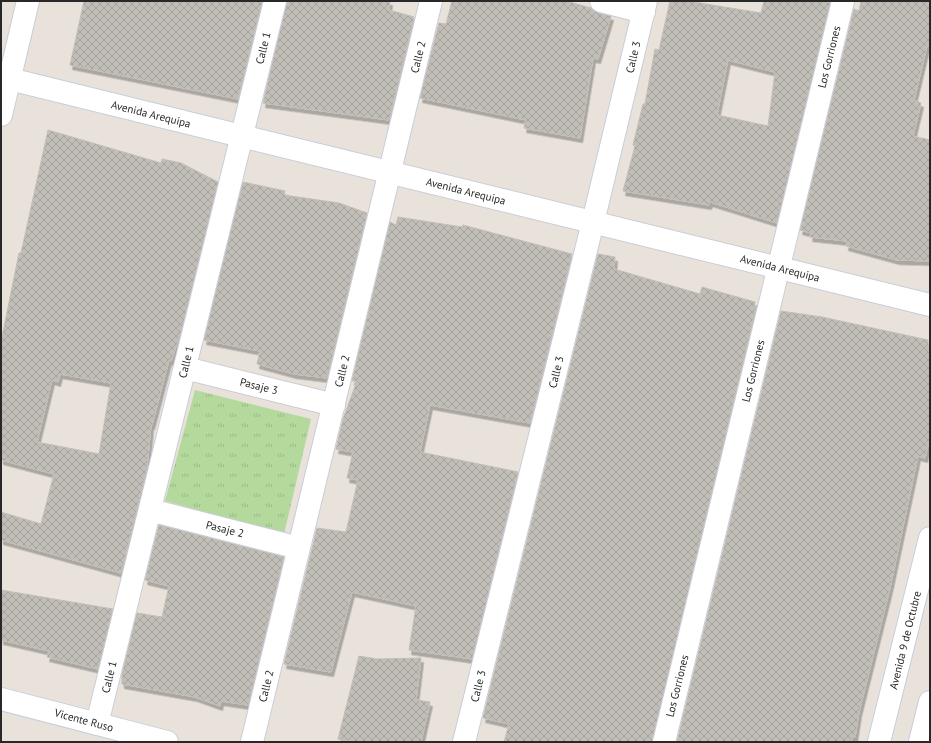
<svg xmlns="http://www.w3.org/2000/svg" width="931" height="743" font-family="'PT Sans',sans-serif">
<defs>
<pattern id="park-tufts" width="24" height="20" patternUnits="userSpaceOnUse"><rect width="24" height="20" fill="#b4d99d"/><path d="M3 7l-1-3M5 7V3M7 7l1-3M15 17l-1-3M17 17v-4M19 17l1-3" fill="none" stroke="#9bba87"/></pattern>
<pattern id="building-cross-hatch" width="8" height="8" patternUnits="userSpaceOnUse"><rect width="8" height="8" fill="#c1bdb7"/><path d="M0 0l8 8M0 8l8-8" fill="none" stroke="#a6a29d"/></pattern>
<filter id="shadow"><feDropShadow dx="2.5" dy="4.5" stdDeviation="0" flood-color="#0004"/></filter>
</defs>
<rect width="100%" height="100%" fill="#e8e2db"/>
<path fill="url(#park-tufts)" d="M195,390l116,29 -27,115 -119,-33z"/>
<path fill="url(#building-cross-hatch)" stroke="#c3beb5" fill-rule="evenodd" filter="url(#shadow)" d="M84,1h178l-24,98 -168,-34z
M287,1h103l-1,9 25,7 -25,103 -126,-17z
M452,1h114l25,7 7,5 13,3 -13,43 -5,-1 -13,80 -56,-10 2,-8 -106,-22 19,-75 7,1z
M670,1h18l73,12 3,-12h58l8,2 -53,220 -67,-21 -1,3 -86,-14 12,-45 -2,-1 10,-41h2l10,-55 4,1zM728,60l47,12 -7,54 -51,-11z
M861,1h69v46l-3,-1 -13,54 7,3 -8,33 17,4v121l-33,-1 -51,-14 1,-5 -37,-4 1,-4 -11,-3 54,-221 5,2z
M48,130l113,33 1,-4 19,4 37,19 -38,154 -9,25 -2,-1 -17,65h-1l-4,42 -26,106 -120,-33v-28l40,12 13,-50 -53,-14v-118l18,-89h2zM60,374l51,9 -12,71 -62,-12 15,-62 6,2z
M243,182l42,9 -1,4 55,8 28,10 -40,165 -33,-4 -37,-10 3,-13 -56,-11z
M398,217l64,10 1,-2 109,29 -42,169 -100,-18 -10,47 98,20 -46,187 -63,-9 7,-44 -64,-14 -21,80 -47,-8 33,-136 29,4 12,-52 -11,-2 6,-26 -17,-3 7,-30 14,-38h-5l38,-159 6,3z
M598,254l17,3 -1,12 86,25 2,-7 53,15 -1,4 2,1 -104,435h-148l5,-18 -26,-6z
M781,311l41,6 106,23v11h2v86l-5,21 -7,-2 -28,132 -31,124 -4,25h-2l-2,5h-174z
M159,525l125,32 -36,148 -27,-4 -1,5 -25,-9 -73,-13v-10l15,-61 25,4 7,-31 -24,-6z
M1,590l112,19 -15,60 -51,-12 2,-6 -48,-11z
M359,656l18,3 44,-1 -5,42 14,2 -9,40h-63l-20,-3z"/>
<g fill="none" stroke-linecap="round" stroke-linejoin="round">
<g stroke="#c9cdd8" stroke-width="24">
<path id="street" d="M601,1l43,11
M1,115l27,-114
M185,368l149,37
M150,510l149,38
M1,699l166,43
M97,724l178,-723
M252,742l179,-741
M464,742l129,-520 53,-221
M664,742l179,-741"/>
</g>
<g stroke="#c9cdd8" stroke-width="24">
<path id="secondary" d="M1,77l929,228
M879,742l51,-204
M920,742l10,-40"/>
</g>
<use href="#street" stroke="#fff" stroke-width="22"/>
<use href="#secondary" stroke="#fff" stroke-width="22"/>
</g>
<g text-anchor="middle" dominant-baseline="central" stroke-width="3.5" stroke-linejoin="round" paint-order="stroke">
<g font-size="11" fill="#282828" stroke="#fff">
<text transform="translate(263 48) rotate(-76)">Calle 1</text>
<text transform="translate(418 57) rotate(-76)">Calle 2</text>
<text transform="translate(633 57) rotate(-77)">Calle 3</text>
<text transform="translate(829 57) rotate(-76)">Los Gorriones</text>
<text transform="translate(151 114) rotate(14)">Avenida Arequipa</text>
<text transform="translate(466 191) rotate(14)">Avenida Arequipa</text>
<text transform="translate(780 268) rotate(14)">Avenida Arequipa</text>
<text transform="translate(186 362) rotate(-76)">Calle 1</text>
<text transform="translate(342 371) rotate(-76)">Calle 2</text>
<text transform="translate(753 371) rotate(-76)">Los Gorriones</text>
<text transform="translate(556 372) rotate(-76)">Calle 3</text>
<text transform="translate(259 386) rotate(14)">Pasaje 3</text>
<text transform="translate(225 529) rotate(14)">Pasaje 2</text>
<text transform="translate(905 640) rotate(-76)">Avenida 9 de Octubre</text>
<text transform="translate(109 677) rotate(-76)">Calle 1</text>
<text transform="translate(266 686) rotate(-76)">Calle 2</text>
<text transform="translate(478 686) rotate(-76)">Calle 3</text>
<text transform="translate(677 686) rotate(-76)">Los Gorriones</text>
<text transform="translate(84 720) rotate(15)">Vicente Ruso</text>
</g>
</g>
<rect width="931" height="743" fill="none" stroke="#282828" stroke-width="4"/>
</svg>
